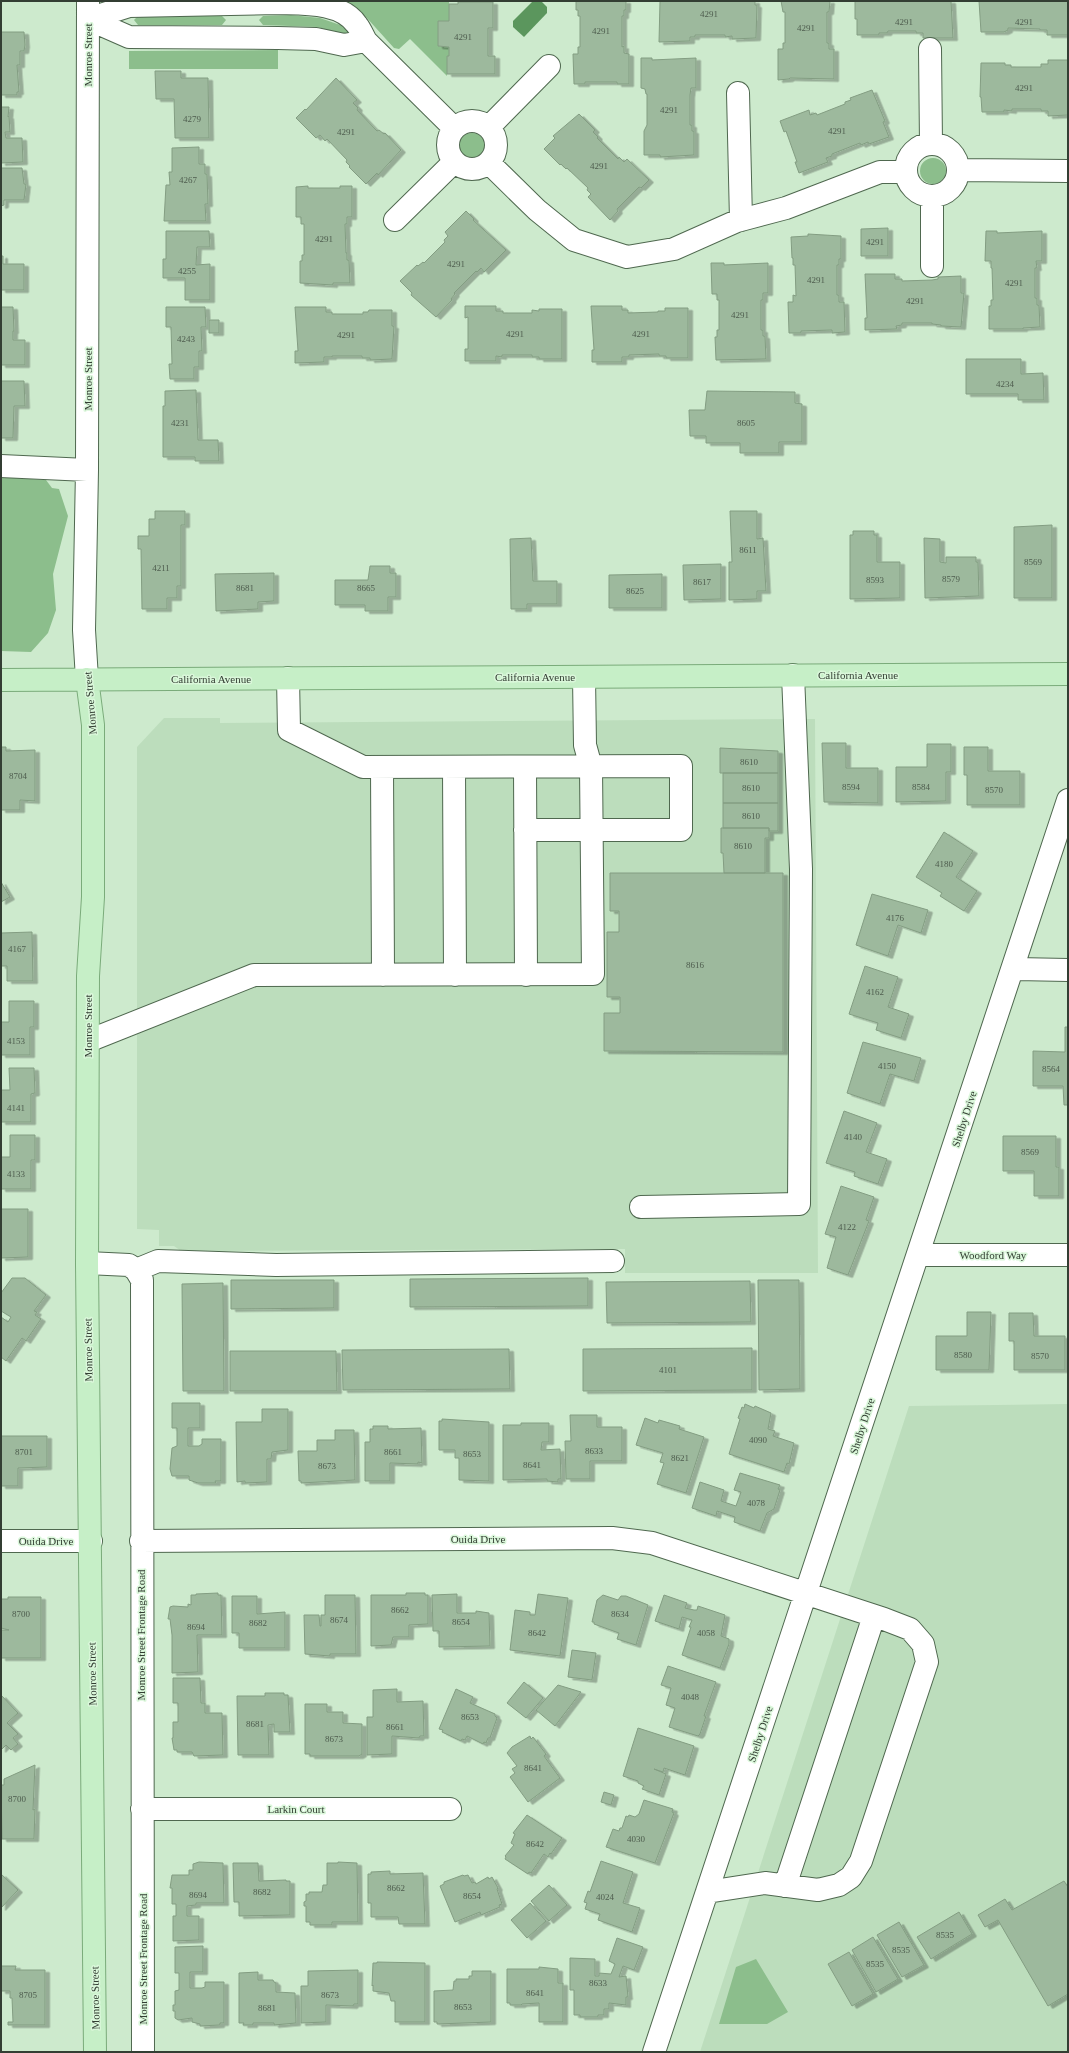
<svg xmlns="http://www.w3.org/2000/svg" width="1069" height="2053" font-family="Georgia,serif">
<defs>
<filter id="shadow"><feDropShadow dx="4.5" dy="2.5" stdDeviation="0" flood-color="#0004"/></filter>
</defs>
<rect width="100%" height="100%" fill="#cdeacd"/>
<path fill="#bcddbc" d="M164,718h56v5l595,-4 3,554h-193v-24l-444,2 -7,-5h-15v-16l-22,-1v-482z
M1068,1404v648h-368l209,-646z"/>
<path fill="#8cbe8c" d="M341,1h108v20l-11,1v24l11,1v9h-2v20l-37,-37 -11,10 -5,-1 -28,-31z
M291,15l29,3 26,9 3,6 -7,2 -24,-8 -55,-2 -4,-5 4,-4z
M138,16h84l4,4 -4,5h-84l-4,-5z
M278,50v19h-149v-18z
M459 146a13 13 0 1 1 26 0a13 13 0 1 1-26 0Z
M920 171a13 13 0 1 1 26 0a13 13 0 1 1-26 0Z
M1,477l45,3 6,8 7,1 9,27 -15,58 3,36 -8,23 -17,19 -30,-1z
M756,1959l32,53 -21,12h-48l17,-57z"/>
<path fill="#5b965d" d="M533,1h8l6,6v6l-23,24 -11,-10v-6z"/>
<path fill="#9db99d" stroke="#839d82" filter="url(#shadow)" d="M576,1h50v9h-2v6h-2v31l2,-1v7l5,1v30h-12v-2h-32v2h-11l-1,-30h5v-7h2v-31h-2v-6h-2z
M660,1h95v4h2l-1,33 -24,1v-3l-7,1v-2h-30v2h-5v4l-31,1z
M781,1h49l-1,11h-2v31h2v6h5v30l-44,-1 -1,1 -11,1v-31h5v-6h2v-31h-2z
M951,1l2,37h-30v-5h-7v-2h-28l-1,2h-8v2h-22v-16h-2v-17l1,-1z
M979,1h89v34h-21v-5h-7v-1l-32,-1v2l-4,2h-23z
M458,2h35v26h-5v28h7v18h-48v-18h2v-9l-11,-1v-25h11v-17h9z
M1,32h23l1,13 -1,6h-4v14h-3l2,27h-2v3h-16z
M641,58h11v2l44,-2v30h-5l-1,7v30h2v6h2v24l-34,2v-2h-16v-24l3,-6v-31h-1l-1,-5 -4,-1z
M1048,60h20v55l-20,1v-5h-7v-2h-29v2l-8,-1v2h-22l-1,-15h-1l1,-34h24v2h6v2h30v-3h7z
M155,71h26v7h27l1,60h-34l-1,-39h-18z
M336,78l21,22 -4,3 5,5 -1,2 20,21 2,-1 5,4 1,-1 16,17 -23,25 -1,-2 -11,11 -17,-17 1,-1 -4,-4 1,-2 -20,-21 -2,2 -5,-6 -4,3 -20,-20 9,-9 1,1z
M872,90l13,31 -2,1 6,15 -20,7 -1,-2 -7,3 -1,-2 -28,11v2l-6,2 2,4 -29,11 -4,-11h2l-11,-31 -2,1 -4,-11 29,-11 1,5 6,-2 1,2 28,-11v-2l6,-2 -1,-2z
M1,107h8l-1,10 1,-1 1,16h-5l1,6h16l1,24 -22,1z
M579,114l16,16 -2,2 5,5 -1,1 21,21 1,-2 5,5 3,-3 22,21 -8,8 -2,-1 -22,22 1,2 -8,9 -22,-23 3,-3 -4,-4 1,-2 -21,-20 -1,1 -5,-5 -1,1 -16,-16 11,-11 -2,-2z
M199,147v17h6v10h2l1,30h-3l1,17h-42l2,-36h4l-1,-13h3v-24z
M1,168h21l2,16h2l-2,16h-20v5l-3,1z
M308,186v2h32v-2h12v31h-5v7h-2l1,29h1v7h2l1,23h-17v2l-33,-2v-22h2v-6h2v-31h-3v-7h-5v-30z
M466,211l8,8 -1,1 33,30 -22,22 -3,-4 -4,4 -1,-1 -22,22 1,1 -4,5 1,1 -16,17 -25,-22 1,-2 -12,-12 17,-16 1,1 5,-4 1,1 21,-21 -1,-2 4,-4 -3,-4z
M888,228v28h-27v-27z
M166,231h43l1,16h-13l-1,18 14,-1v36h-25v-22h-22v-19h3z
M986,231h11v2l45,-2v30h-6l1,7h-2v30h2v7h2l1,22 -17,1v1h-34v-23h2v-6h2l-1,-32h-1v-7h-6z
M808,234l33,2v23h-2v6h-2v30h2v7h5l1,30 -13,1v-3l-31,1v2h-12l-1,-31h5v-7l3,1 -1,-31h-2v-7h-1l-1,-21 17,-1z
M1,256h2v8h21v26h-23z
M711,263h13v2l44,-2v30h-5v7h-2v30h2v6h2l1,23 -50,1 -1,-23h2v-7h2v-30h-2v-6h-5z
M865,274h30v5h7v2l30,-1 6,-1v-2l23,-1v17h3l-3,34 -20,-1v-1l-9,-1v-1h-30v2l-6,1 1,3 -32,1v-12h2z
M465,306h31v5h7v2h29v-3l7,1v-2h23v50h-23v-2h-7v-2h-30v2l-6,-1v5h-31v-12h3v-32l-3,1z
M591,306h31v4h6v3l30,-1v-1h7v-3h23v50h-22v-2h-7v-2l-30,1v2h-7v5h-30v-12h2z
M1,307h12l1,24h-1v9h12v25h-24z
M166,307h39l1,20h-5l1,24h-3v16h-5v12h-24l-1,-15h3l-1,-37h-5z
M295,307h31v5h6v2h31v-2h5l1,-2h23v16h2l-2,33 -22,1v-2h-8v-2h-30v1h-8v5l-29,1v-12h3z
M209,320h10v13h-10z
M966,359h55v15l22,-1 1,27h-26v-6h-52z
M1,381h23l1,25h-11l-1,32h-12z
M196,390l2,50h20l1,21h-24v-4h-32v-51h2v-15z
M707,391l88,1v11l7,1v38h-23v11h-39v-10h-34v-7h-16l-1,-26h16z
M155,511h30v14h-4v61h-4v12h-10v11h-25l-1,-60h-3v-13h11v-17h6z
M730,511h27v28l6,-1 3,53h-9v8l-28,1v-38h3z
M1052,525v73h-38v-71z
M853,531h21v4h3v27h23v36l-50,1v-64h3z
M531,538l2,43h24v23h-30v5h-16l-1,-70z
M924,538l16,1v23l6,1v-6h30v5h2l1,34 -54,2z
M721,564v35l-37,1 -1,-35z
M370,566h20v7h6v24h-8v14h-23v-6h-30v-25h33z
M274,573v28l-16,1v7l-42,2 -1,-37z
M662,574v34h-53v-33z
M822,743h24v25h32v35l-54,-1z
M927,744h24v28h-5v29l-50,1v-35h31z
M1,747h5v4l29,-1v51l-15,-1v10h-19z
M964,747h24v24h32v34h-53v-30h-3z
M720,748l58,3v22h-58z
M723,773h55v30h-55z
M723,803h55v28h-9v-3h-46z
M721,828h48v10h-4v35h-41l-1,-20h-2z
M944,832l29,19 -17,26 21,14 -13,20 -24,-15 2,-3 -26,-16z
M610,873h173v179l-179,-1v-38h16v-16h-13v-65h12v-21h-9z
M1,882l9,15 -9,5z
M872,894l56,16 -7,23 -23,-8 -10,31 -32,-11z
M32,932l1,49h-26v-15h-6v-33z
M865,966l33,11 -10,30 21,7 -8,24 -25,-8 2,-7 -29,-9z
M9,1001h25v26h-4v28h-29v-33h8z
M1065,1027h3v78h-4l-1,-19h-30v-35l32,1z
M863,1042l58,16 -7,23 -24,-7 -10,30 -33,-11z
M9,1068h25l1,25 -4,1v28h-30v-32h9z
M844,1111l33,12 -11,29 21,7 -9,25 -24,-8 1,-4 -29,-9z
M10,1135h25v25h-4v29h-30v-32h9z
M1003,1136h53v31h3v29h-25v-25h-31z
M841,1186l33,11 -8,23 3,1 -21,54 -21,-7 9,-31 -11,-3z
M1,1209h27v48l-27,1z
M12,1278h13l21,17 -12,16 3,1 -2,3 6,4 -15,22 -4,-3 -16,23 -5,-4v-40l7,5 3,-5 -10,-6v-18z
M588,1278v28l-178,1v-28z
M231,1280h103v28l-103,1z
M758,1280h41l1,109 -41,1z
M750,1281l1,41 -144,1 -1,-41z
M223,1283l1,108h-41l-1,-107z
M967,1312h24l-2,58h-53v-34h31z
M1009,1313h24l1,23h31v34h-51v-29h-5z
M752,1348v42l-169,1v-42z
M509,1349l1,40 -167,1 -1,-40z
M230,1351h106l1,40h-107z
M172,1403h28v25h-12v18h11l3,-2v-5h19v42h-6l1,2h-18l-9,-3v-4h-17l-2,-7 2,-21 5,-2v-18h-5z
M745,1404l9,4 1,-2 16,7 -3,16 7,2 -2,5 21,7 -5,21 -2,-1 -3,9 -55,-18 11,-35 -2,-1 4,-11 2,1z
M262,1409h26v41l-16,2 -1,7h-4v23l-22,1v-2l-8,1 -1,-60h26z
M570,1415h27v12h25v34h-32v18h-24l-1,-38h6z
M645,1418l13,5 1,-3 21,6 -1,3 25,8 -18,56 -29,-9 7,-21 -4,-1 3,-9 -27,-8z
M442,1419l47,3v59l-30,-1v-22h-4v-8h-16v-29h3z
M521,1423h28v19h-7l-1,8 19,-1 1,30h-3v3l-11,-1v-2l-44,1v-55h18z
M373,1426h15v3l33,-1 1,35 -4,-1v2l-28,-1v18h-25v-39h5v-13h3z
M335,1430h19l1,50 -54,3v-2h-2l-1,-30h19v-11h18z
M1,1436h46v31l-29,1v18h-17z
M740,1473l40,12 -2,4 2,1 -6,19 -7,4 -7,18 -26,-9 1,-5 -18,-6 -1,5 -24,-8 8,-26 24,8 -3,11 15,5 5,-14 -7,-2z
M218,1593v2h3l1,40h-25l1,37 -26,1v-38l-2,-16h-2l2,-12 3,-1 15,1v-3l3,1v-10h5v-1z
M406,1593h19v2h3v29l-19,1v12h-16l-2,8 -20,1v-51h35z
M457,1594v19h19v-2l13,2 1,33 -51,1v-16h-6l-1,-36z
M538,1594l30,4 -8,58 -50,-6 5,-40 15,2v3h5z
M325,1595h30l1,59h-26v2l-25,-2 -1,-39h15l1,11h1v-11h4z
M603,1595l15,5 3,-4h5l22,9 -12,40 -19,-6 2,-6 -25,-9v-2h-2l5,-22z
M664,1595l23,8 -2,5 9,2h3l1,-4 27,9 -4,21 8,3v5l-9,24 -38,-13 9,-28h-2l3,-7 -10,-3 -3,12 -24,-8z
M232,1596h25v18l28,-2v36h-46v-15h-7z
M8,1597h33v61h-40v-28h8l-8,-2v-29h7z
M572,1650l24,3 -4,27 -24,-3z
M668,1666l48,16 -12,34h2l-6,18 -2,2 -29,-9 6,-19 -9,-3 5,-17 -10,-3z
M173,1678h27l1,25h4v10h17l1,42 -29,1 -2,-4h-15v-2h-3l-2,-12h1v-16h5v-19h-5z
M524,1682l19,16 -17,20 -19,-15z
M558,1685l23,7 -26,34 -19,-16z
M397,1689v13l26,-1 1,35h-4l-1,2 -27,-2v18l-25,1v-38h6v-27z
M456,1689l17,8 -3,6 25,11v2l2,2 -7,20h-2l-2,5 -2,-1 -1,2 -16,-8 -2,4 -3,-1 -1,2 -19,-9 1,-2 -4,-1z
M265,1693h19v2h4l2,37h-16v-8l-6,1 1,30h-31l-1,-59h28z
M1,1695l17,18 -11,10 11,11 -5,4 5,6 -7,6 -5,-5 -5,5z
M305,1704h22v8h16v11l19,1v30l-3,2h-49v-2h-5z
M638,1728l56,18 -9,29 -21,-7 -1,4 -9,-3 12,5 -7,21 -17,-6 2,-3 -6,-3v-2l-15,-5z
M530,1736l1,3 2,-2 13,17 -2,2 16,22 -32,24 -18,-25 5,-4 -3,-4 5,-3 -10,-13 5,-6z
M35,1765l-2,45 2,-1 -1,30h-32l-1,-54h3v-6z
M604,1792l10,3 -3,10 -10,-3z
M644,1800l29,9 -1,3 2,1 -19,50 -49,-16 7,-18 6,2 1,-3h2l4,-12 2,1 1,-2 6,2 4,-3z
M527,1815l35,23 -11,16 -1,-1 -2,4 -4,-3 -13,19 -2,-1 -1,2 -23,-15 1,-2 -1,-1 9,-11 -3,-2 4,-9 -2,-1z
M601,1861l32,11 -10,31 17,5 -8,24 -34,-12 2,-6 -15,-5 2,-6 -3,-1 4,-11 2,1z
M199,1862l24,1 1,40h-28v2l-9,1v10h12v24l-26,1v-25h3v-12h-4v-16h-2l2,-13h17v-5h4v-6z
M338,1862l19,1 1,59h-26v3h-22v-3h-4v-16h-2v-4l2,-1v-7h3v-2h13l1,-7h4v-22h11z
M233,1863h25l1,18 27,-1v1h4v34l-51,1v-14h-5z
M390,1871v3l33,-1 2,51h-26l-1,-7h-27v-14h-3v-29h3v-2z
M1,1874l17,16 -17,18z
M463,1875l1,1 4,-1 4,8 3,-1 1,2 12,-7 1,2 3,-2 6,11 -1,1 5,15 -3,1 1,2 -19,8 -1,-3 -25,10 -15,-36 4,-2v-2z
M1064,1881l4,6v107l-20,12 -50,-86 -13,7 -7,-12 27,-16 7,11z
M549,1885l18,20 -18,16 -18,-20z
M530,1903l16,18 -19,17 -16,-18z
M959,1912l13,22 -41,25 -14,-22z
M899,1922l25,43 -22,12 -25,-42z
M873,1937l25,42 -22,13 -24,-42z
M617,1938l26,9 -9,23 -11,-4 -4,11 7,-1 2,21h-2v8l-17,-2v6h-5v6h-6v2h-18v-2h-6v-25h-4v-32l25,1v17h4v-3l12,1 4,-10 -6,-3z
M203,1946v26h-13v16h12l3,-1v-5h19v41h-4v2l-20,1v-2l-8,-2v-4l-14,2 -3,-2v-7h-2v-6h2v-14l4,-1v-17h-4v-26z
M849,1952l24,42 -21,12 -24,-42z
M377,1962l48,1v59h-30v-21h-4l-2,-8 -16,-2v-6l-1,1 1,-23h4z
M1,1966h15l-1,4h30v55h-37v-3h5l-1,-24h-2v-7h-9z
M539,1967l19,2v14h5v39h-24v-19l-17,1 -1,1h-11v-2h-3v-34h32z
M358,1970v34h-4l-1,2 -27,-1v17l-25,1v-37h7v-15z
M472,1971h19v51l-54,2v-2h-3v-31l19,-1 1,-9h2v-2h13v-3h3z
M258,1972v8h15l1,2 2,1v9l19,1 1,30 -22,2v-2h-21v2h-10l1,-2h-5v-50z"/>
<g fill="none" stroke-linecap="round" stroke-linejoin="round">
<g stroke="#4f684f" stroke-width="24">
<path id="minor" d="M276,3c25,1 65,-2 81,22 4,5 6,11 9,16l-22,4 -28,-6 -38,-1 -149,-1 -41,-18 41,-13z
M366,41l88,87
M930,49l1,95
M738,93l3,127
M448 145a24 24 0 1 1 48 0a24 24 0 1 1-48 0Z
M489,127l60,-61
M906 170a26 26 0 1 1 52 0a26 26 0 1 1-52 0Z
M489,163l48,47 37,30 53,17 47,-8 63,-28 49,-13 94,-36h25
M958,170l110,1
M932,197v69
M395,220l59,-58
M1,466l86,4
M288,678l1,52 74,37 318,-1v64h-156
M87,679l-3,-49 3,-160 1,-469
M382,767l1,208
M454,767l1,208
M525,767l1,208
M1013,969l55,1
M88,1041l166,-66 339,-1 -2,-207 -6,-22 -1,-68
M641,1207l158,-3 2,-335 -8,-194
M919,1255h149
M87,1263l42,2 7,5 6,10 1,772
M136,1270l22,-9 118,4 337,-4
M1,1541h90
M141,1541l471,-3 40,5 232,76 26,10 13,15 4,18 -66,199 -10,16 -12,8 -21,5 -53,-7 -58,9
M142,1809h308
M785,1886l89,-270
M654,2052l414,-1252"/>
</g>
<g stroke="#7aab7a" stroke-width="24">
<path id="major" d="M87,679l6,46v172l-5,79 -1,287 8,789
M1,680l1067,-6"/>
</g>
<use href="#minor" stroke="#fff" stroke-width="22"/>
<use href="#major" stroke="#c6efc7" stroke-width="22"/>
</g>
<g text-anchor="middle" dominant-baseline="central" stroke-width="3" stroke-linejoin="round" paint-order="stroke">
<g font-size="9" fill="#4e5d4e">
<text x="709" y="14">4291</text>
<text x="904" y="22">4291</text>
<text x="1024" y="22">4291</text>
<text x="806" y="28">4291</text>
<text x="601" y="31">4291</text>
<text x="463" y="37">4291</text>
<text x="1024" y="88">4291</text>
<text x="669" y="110">4291</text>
<text x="192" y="119">4279</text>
<text x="837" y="131">4291</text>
<text x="346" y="132">4291</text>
<text x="599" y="166">4291</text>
<text x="188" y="180">4267</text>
<text x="324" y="239">4291</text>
<text x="875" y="242">4291</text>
<text x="456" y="264">4291</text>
<text x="187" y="271">4255</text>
<text x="816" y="280">4291</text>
<text x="1014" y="283">4291</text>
<text x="915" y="301">4291</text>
<text x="740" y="315">4291</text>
<text x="515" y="334">4291</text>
<text x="641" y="334">4291</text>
<text x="346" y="335">4291</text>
<text x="186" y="339">4243</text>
<text x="1005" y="384">4234</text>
<text x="180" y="423">4231</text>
<text x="746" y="423">8605</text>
<text x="748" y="550">8611</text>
<text x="1033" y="562">8569</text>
<text x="161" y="568">4211</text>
<text x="951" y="579">8579</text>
<text x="875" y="580">8593</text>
<text x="702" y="582">8617</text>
<text x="245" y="588">8681</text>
<text x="366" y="588">8665</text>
<text x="635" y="591">8625</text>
<text x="749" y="762">8610</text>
<text x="18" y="776">8704</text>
<text x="851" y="787">8594</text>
<text x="921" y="787">8584</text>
<text x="751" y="788">8610</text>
<text x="994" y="790">8570</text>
<text x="751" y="816">8610</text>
<text x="743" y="846">8610</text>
<text x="944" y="864">4180</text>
<text x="895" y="918">4176</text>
<text x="17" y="949">4167</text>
<text x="695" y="965">8616</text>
<text x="875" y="992">4162</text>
<text x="16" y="1041">4153</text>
<text x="887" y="1066">4150</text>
<text x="1051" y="1069">8564</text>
<text x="16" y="1108">4141</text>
<text x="853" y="1137">4140</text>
<text x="1030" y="1152">8569</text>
<text x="16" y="1174">4133</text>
<text x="847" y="1227">4122</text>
<text x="963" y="1355">8580</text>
<text x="1040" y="1356">8570</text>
<text x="668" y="1370">4101</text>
<text x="758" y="1440">4090</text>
<text x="594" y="1451">8633</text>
<text x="24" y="1452">8701</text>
<text x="393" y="1452">8661</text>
<text x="472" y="1454">8653</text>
<text x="680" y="1458">8621</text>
<text x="532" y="1465">8641</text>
<text x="327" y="1466">8673</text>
<text x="756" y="1503">4078</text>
<text x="400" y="1610">8662</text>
<text x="21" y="1614">8700</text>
<text x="620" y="1614">8634</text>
<text x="339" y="1620">8674</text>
<text x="461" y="1622">8654</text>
<text x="258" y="1623">8682</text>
<text x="196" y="1627">8694</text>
<text x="537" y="1633">8642</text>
<text x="706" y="1633">4058</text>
<text x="690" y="1697">4048</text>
<text x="470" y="1717">8653</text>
<text x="255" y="1724">8681</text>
<text x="395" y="1727">8661</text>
<text x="334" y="1739">8673</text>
<text x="533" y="1768">8641</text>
<text x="17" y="1799">8700</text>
<text x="636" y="1839">4030</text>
<text x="535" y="1844">8642</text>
<text x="396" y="1888">8662</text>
<text x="262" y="1892">8682</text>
<text x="198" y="1895">8694</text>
<text x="472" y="1896">8654</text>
<text x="605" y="1897">4024</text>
<text x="945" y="1935">8535</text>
<text x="901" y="1950">8535</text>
<text x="875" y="1964">8535</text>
<text x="598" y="1983">8633</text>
<text x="535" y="1993">8641</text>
<text x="28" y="1995">8705</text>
<text x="330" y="1995">8673</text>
<text x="463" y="2007">8653</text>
<text x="267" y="2008">8681</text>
</g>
<g font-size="11" fill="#333e33" stroke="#daf7da">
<text transform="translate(88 55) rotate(-90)">Monroe Street</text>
<text transform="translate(88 379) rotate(-90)">Monroe Street</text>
<text x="858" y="675">California Avenue</text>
<text x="535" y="677">California Avenue</text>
<text x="211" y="679">California Avenue</text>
<text transform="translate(90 703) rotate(-95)">Monroe Street</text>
<text transform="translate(88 1026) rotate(-90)">Monroe Street</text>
<text transform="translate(964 1119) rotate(-72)">Shelby Drive</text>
<text x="993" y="1255">Woodford Way</text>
<text transform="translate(88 1350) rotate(-91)">Monroe Street</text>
<text transform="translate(862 1426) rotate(-72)">Shelby Drive</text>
<text x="478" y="1539">Ouida Drive</text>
<text x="46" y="1541">Ouida Drive</text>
<text transform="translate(141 1635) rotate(-90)">Monroe Street Frontage Road</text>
<text transform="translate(92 1674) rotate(-91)">Monroe Street</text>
<text transform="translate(760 1734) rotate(-72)">Shelby Drive</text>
<text x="296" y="1809">Larkin Court</text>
<text transform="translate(143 1959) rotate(-90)">Monroe Street Frontage Road</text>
<text transform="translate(95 1998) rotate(-91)">Monroe Street</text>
</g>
</g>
<rect width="1069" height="2053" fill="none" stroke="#333e33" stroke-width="4"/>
</svg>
